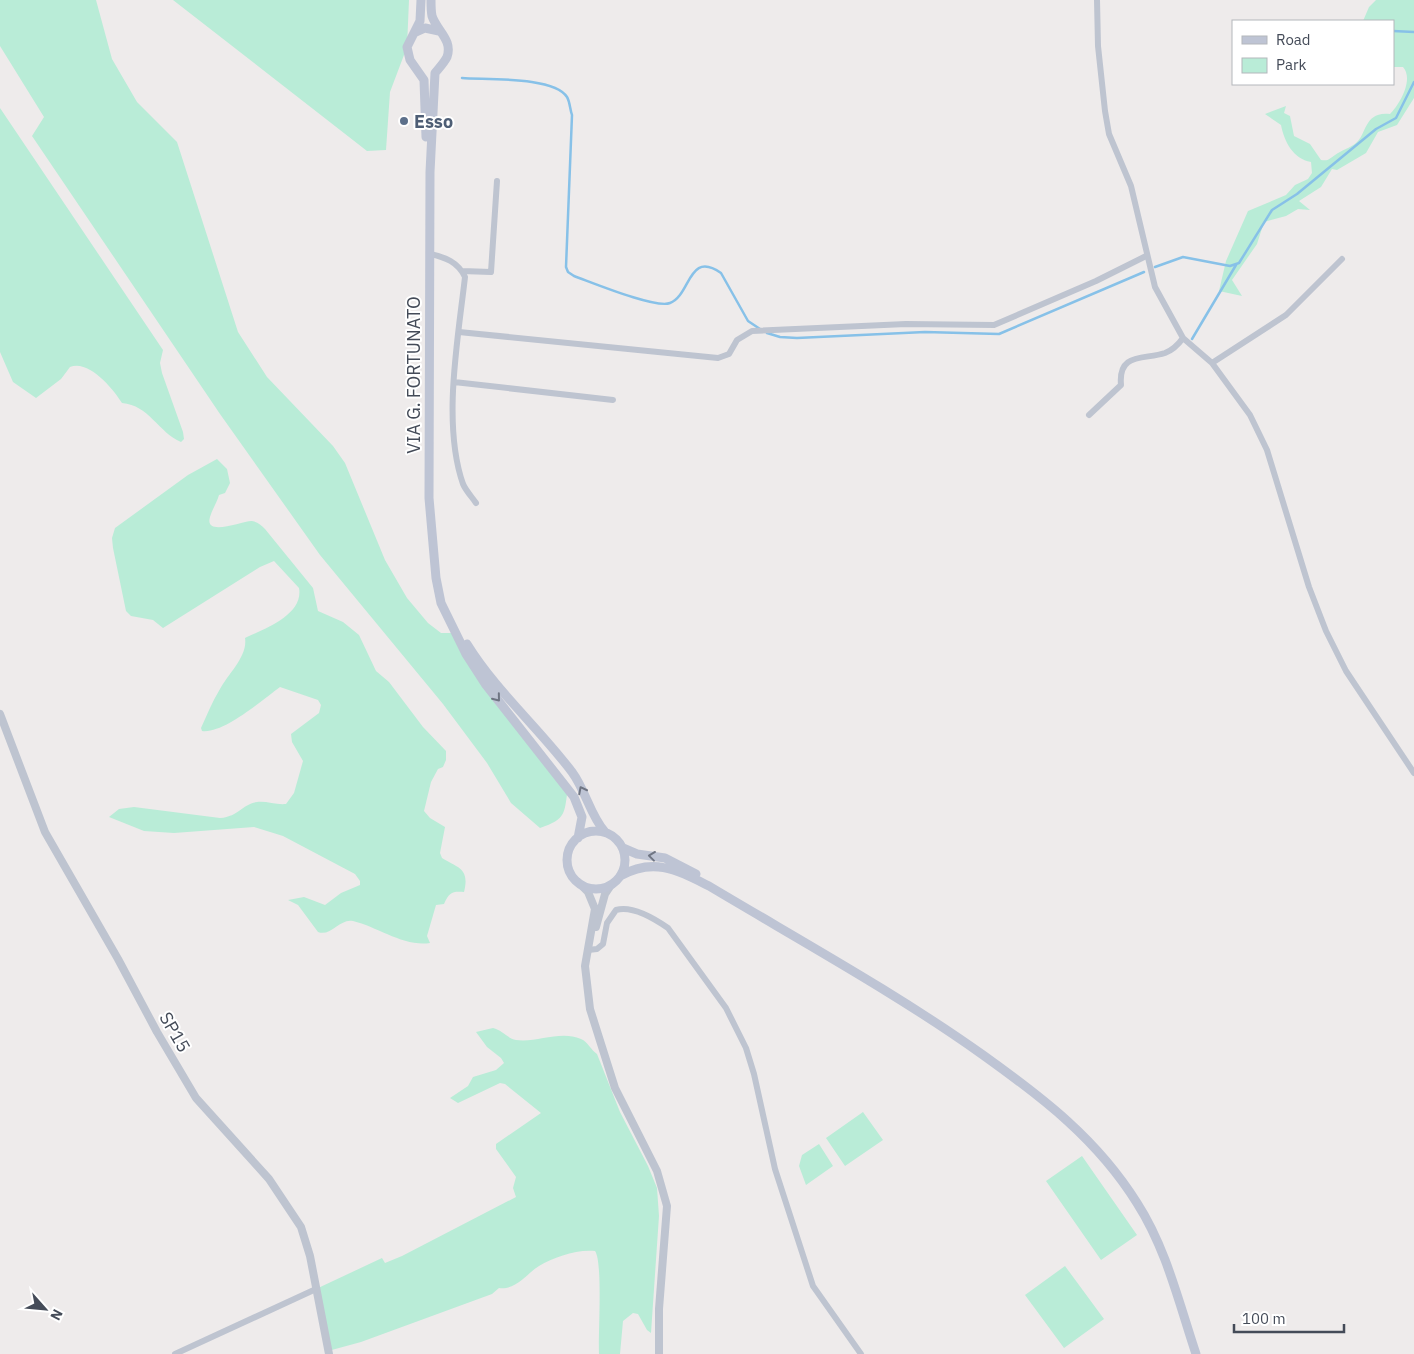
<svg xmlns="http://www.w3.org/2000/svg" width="1414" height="1354" font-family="'IBM Plex Sans',sans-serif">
<rect width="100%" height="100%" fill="#eeebeb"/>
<path fill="#b9ecd7" d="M0,0h96l16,59 25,43 40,40 61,190 29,45 66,69 12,17 40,97 22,38 21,25 13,10h14l11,21 102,134c-4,25 -1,31 -28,40l-29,-25 -24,-40 -44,-59 -123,-149 -100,-141 -188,-278 12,-19 -44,-71z
M173,0h236l-2,47 -17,45 -4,58 -19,1z
M1376,0h38v98l-17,27 -19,7 -12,21 -29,17 -5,-1 -11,18 -22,14 11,9 -12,-1 -12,7 -22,6 -7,22 -25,36 10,16 -23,-5 7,-30 22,-50 38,-16 9,-10 13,-6 4,-6 -1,-11c-18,-3 -27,-21 -30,-37l-16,-11 21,-8 -2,7 6,3 4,20 16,8 11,16c8,1 8,-1 14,-5 7,-5 15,-7 21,-12 11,-9 8,-32 34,-29 10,-10 24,-35 13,-47h-10v-46h-30l6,-14z
M0,108l163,242 -3,13 2,10 21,59 1,7 -3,3c-22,-9 -32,-37 -59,-39 -8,-13 -33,-44 -52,-36l-9,12 -25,19 -23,-16 -13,-30z
M217,459l10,10 3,14 -5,10 -6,2c-2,7 -7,15 -9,22 -6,21 34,3 42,4 6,1 9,4 13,8l48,59 5,23 25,11 16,13 17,36 13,11 34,45 23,24v9l-3,7 -5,2 -7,13 -7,29 6,7 15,9 -5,26 2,5c16,10 28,10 22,34 -11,-1 -15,0 -20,12l-8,1 -9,31 3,7c-26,4 -52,-16 -77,-22 -13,-3 -22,16 -35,11l-20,-27 -10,-5 16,-3 21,8 16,-12 19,-8v-4l-5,-7 -72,-38 -29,-9 -80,6 -30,-2 -35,-14 10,-8 15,-2 86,11c20,-2 22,-14 37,-16 10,-1 19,3 29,2l8,-11 9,-32 -11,-19 -1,-8 28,-21 2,-8 -3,-5 -38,-13c-18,13 -56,47 -78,44l-1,-3c6,-13 11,-26 19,-39 8,-15 28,-33 25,-51 19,-9 59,-23 54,-50l-25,-27 -14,6 -97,61 -10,-8 -22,-4 -5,-5 -13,-63 -1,-10 3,-10 73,-53z
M493,1028c9,2 14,10 23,12 21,3 44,-10 65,-1 7,3 10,11 16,15l23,58 28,54 9,22 2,28 -8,117 -4,-3 -9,-16 -5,-1 -10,8 -3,33h-21c-1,-20 4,-92 -4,-103 -18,-2 -41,6 -56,15 -13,8 -22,24 -40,22l-7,6 -131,48 -33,9 -12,-62 66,-31 3,5 17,-7 114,-59 -3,-9 3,-11 -20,-28v-5l45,-31 -36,-29 -5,-1 -42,20 -8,-5 18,-12 5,-9 23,-7 8,-7 -3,-5 -14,-11 -11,-15z
M863,1112l20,28 -38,26 -19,-28z
M819,1144l14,22 -27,19 -7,-19 3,-11z
M1082,1156l55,79 -36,25 -55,-79z
M1065,1266l39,53 -40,29 -39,-53z"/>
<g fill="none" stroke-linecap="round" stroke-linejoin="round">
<path stroke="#87c1e8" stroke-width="2.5" d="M1393,31l21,1
M462,78c23,2 92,-2 105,19 3,5 3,13 5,18l-6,152 2,5 6,4c17,6 82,33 96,27 21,-8 18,-53 51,-30l27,48 12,8
M1155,267l28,-10 47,9 9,-3 33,-53 25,-16 79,-65 20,-11 18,-36
M767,333l13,4 17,1 128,-6 74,2 145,-62
M1192,339l44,-74"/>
<path stroke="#bec4d0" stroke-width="6" d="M1097,0l1,46 7,65 4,23 22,52 24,101 28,51 29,25 38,52 17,35 42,137 17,44 20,40 68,102
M430,254c15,3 28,8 35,23 -7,62 -23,147 -2,207 3,7 9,13 13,19
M462,271l29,1 6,-91
M459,332l259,26 11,-4 8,-14 15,-9 154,-7 88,1 102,-44 50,-25
M1212,363l74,-48 56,-56
M454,382l159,18
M1089,415l32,-30c-3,-33 23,-25 44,-32 8,-3 13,-8 18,-15
M588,950l9,-1 6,-5 4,-21 9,-13c17,-5 39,9 52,18l58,80 20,40 8,26 21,95 38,117 48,68
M175,1354l141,-65"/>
<path stroke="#bec4d0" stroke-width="8" d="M0,714l45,118 73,127 39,73 39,66 73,81 32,48 9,29 19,98
M578,882l10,10 7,17 -10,57 5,43 25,79 42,83 10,35 -8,103v45
M596,927l9,-33 6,-9"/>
<path stroke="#bec4d4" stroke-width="9" d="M421,0l-1,21 -13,26 3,13 14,20 2,57
M431,0c0,5 0,11 1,16 5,15 21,24 15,41 -3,6 -8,11 -12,16l-5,99 -1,326 7,80 5,25 25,51 20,31 88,112 8,20 -4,21
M414,33l11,-5 14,3
M467,644c29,47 72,84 105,128 14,19 18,43 33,60
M567 860a29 29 0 1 1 58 0a29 29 0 1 1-58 0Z
M623,848l14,6 28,4 31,16
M620,876c34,-19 57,-6 89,10 92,55 187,107 274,169 60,43 114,84 154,148 29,45 42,100 59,151"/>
</g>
<defs><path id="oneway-chevron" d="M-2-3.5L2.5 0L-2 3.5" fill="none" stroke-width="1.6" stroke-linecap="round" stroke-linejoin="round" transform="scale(1.25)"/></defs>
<g stroke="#6f7583">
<use href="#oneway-chevron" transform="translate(497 698) rotate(51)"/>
<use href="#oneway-chevron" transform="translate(582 790) rotate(-117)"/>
<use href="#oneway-chevron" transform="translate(652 856) rotate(-173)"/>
</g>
<circle fill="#5c6f8a" stroke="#fff" stroke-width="2" cx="404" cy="121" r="5"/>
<g text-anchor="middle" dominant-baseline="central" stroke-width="4" stroke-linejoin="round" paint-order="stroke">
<g font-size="18" font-weight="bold" fill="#4e5e75" stroke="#fff" text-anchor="start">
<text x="414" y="121">Esso</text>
</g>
<g font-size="18" fill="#444b58" stroke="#fff">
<text transform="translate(413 375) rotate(-90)">VIA G. FORTUNATO</text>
<text transform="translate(175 1032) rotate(60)">SP15</text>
</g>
</g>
<rect x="1232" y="20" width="162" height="65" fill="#ffffff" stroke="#b4b7bc"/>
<rect x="1242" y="36" width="25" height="8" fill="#bec4d4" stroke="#b4b7bc"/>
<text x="1276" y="45" font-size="15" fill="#444b58">Road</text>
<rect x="1242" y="58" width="25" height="15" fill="#b9ecd7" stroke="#b4b7bc"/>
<text x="1276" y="70" font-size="15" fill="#444b58">Park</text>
<g transform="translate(45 1309) rotate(117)" stroke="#ffffff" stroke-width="4" paint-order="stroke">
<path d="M0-4L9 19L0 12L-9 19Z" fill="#444b58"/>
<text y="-8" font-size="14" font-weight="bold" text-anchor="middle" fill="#444b58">N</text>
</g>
<path d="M1234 1324v8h110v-8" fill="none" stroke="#444b58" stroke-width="2.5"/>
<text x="1242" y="1324" font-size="15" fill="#444b58" stroke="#ffffff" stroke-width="4" paint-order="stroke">100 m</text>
</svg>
